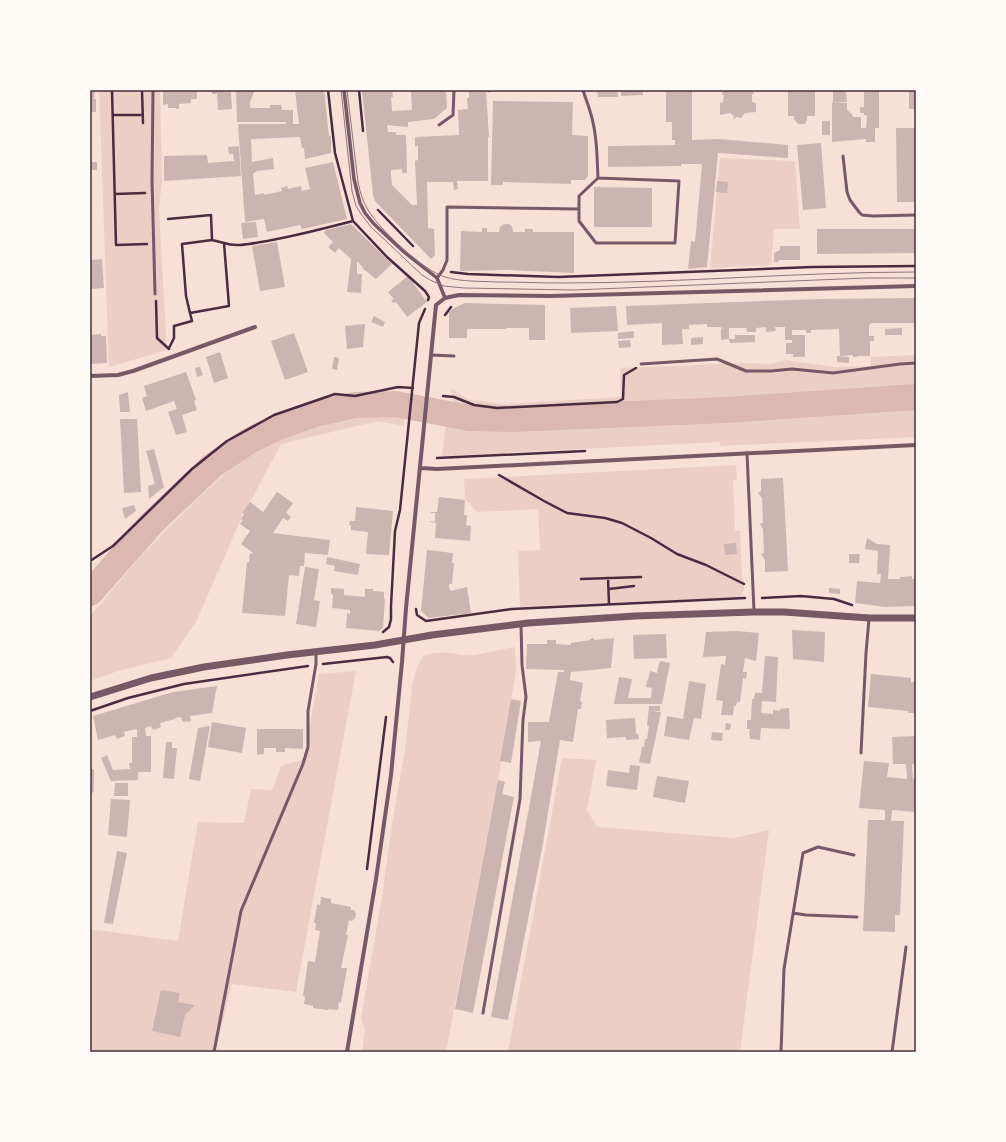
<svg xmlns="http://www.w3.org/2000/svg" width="1006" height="1142" font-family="Raleway,sans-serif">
<rect width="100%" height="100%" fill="#f7e1d7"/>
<path fill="#ebcfc5" d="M99,90h61l2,90 -3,29 8,141 -58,17z
M720,158l75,3 5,68h-26l-3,36 -61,3z
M916,355v35l-172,12 -236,9 -26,-1 -29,-7 -2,-14 19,11 35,4 116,-7 -1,-29 124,-5 28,1 13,-4 51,7 35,-1v-9z
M916,407v30l-196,9v-4l-278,14 4,-32 32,6 70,-2 294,-14z
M374,415l30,1v10l-26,-5 -97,23 -31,58 -8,11 -1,6 -45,103 -25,36 -53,13 -28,10v-66c12,-11 21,-24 32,-37 20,-24 42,-46 64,-68 28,-27 56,-54 91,-70 30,-14 65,-18 97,-25z
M736,465l1,14 -4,1 2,51h5l2,46 2,2v12l-4,6 -220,10 -2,-56 22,-1 -2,-41 -61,3 -12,-13 -1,-20z
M515,647l1,23 -18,110 -52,272h-84l3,-22 -4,-12 21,-121 10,-73 13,-74 7,-64 4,-16 7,-14c22,-8 32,1 52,-1 13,-2 27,-6 40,-8z
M356,671l-60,321 -64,-8 -17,68h-125v-123l88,12 20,-119 46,1 7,-34 21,1 9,-24 23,-7 15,-85z
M562,758l34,2 -9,50 10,17 137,11 35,-8 -29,222h-232z"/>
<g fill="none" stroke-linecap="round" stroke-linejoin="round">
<path stroke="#dcb8b0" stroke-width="26" d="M90,593l63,-71 59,-56 37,-25 29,-14 37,-13 40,-9 41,-1 73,14 43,1 214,-9 190,-13"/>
</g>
<path fill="#ccb4b1" d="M90,90h5l-1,9h2v13h-6z
M163,90h34v9h-6v4l-12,1v5h-3v-1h-8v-4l-5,1z
M212,90h12v2h7l1,17 -14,1 -1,-16h-5z
M236,90h19l-5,12v6h20v-3h11l1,5h11v14h6l-4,-34h29l5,46h2v17l-26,6 -1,-11h-2l-2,-11 -49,2 1,23 21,-4 1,11 -17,2 -4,3 2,21 9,-2v2l18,-4 -1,-3 6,-2 1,3 13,-3 1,5 8,-2 -5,-21 28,-6 14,57 -45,10 -2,-4 -33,7 -3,-13 -19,3 -7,-98h48v-2h-49z
M362,90h30l1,7h-2l1,14 20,-1 -1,-20h35l1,18 -13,11 -26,3v5l-21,-2 1,7h8v3h10l1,38h-5v-4l-11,1v5l1,10 20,20h5l-2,-44 3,-1v-14h-3v-9l44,-2 -1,-25 10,-1 -1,-11h2v-8h17l3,47h-1v44h-31l1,8 -4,1 -1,-8h-26l1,46 6,1 1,26 -4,4 -56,-58 -2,-6z
M597,90h20l1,7h-20z
M621,90h22v5l-22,1z
M666,90h26v50l27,-1 69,6v13l-70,-5 -11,114 -19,2 3,-28 4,1 7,-77 -2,-1h-19v2l-73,1v-21l67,-1v-5h-3v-18h-6z
M723,90h29l2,4h-2v8l4,1v9l-11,1 -4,5 -5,-1 -1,2 -2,-1 1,-2 -4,-3 -10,2v-12l3,-1 1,-7h-2z
M788,90h27v26h-8v3l-2,5h-7l-4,-5v-3h-6z
M864,90h15v38h-4v14h-9v-3l-34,3v-39h15v7l5,4 1,3h8v11h5l1,-13h-3v-2h-4v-6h4z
M909,90h7v19h-7z
M833,91h13l1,11 -14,1z
M493,101l80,1 -1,33 16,1v40l-3,4h-14v4l-68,-2v3h-12z
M822,121h8v14h-8z
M896,128h20v74h-19z
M821,143l5,65 -23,2 -6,-65z
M239,146l2,30 -77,5v-25l43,-1 1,8 26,-2 -1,-7h-4l-1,-7z
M90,162h7v8h-7z
M717,181l11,1 -1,11 -11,-1z
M594,187l58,1v39h-58z
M256,222l2,15 -15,2 -2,-16z
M351,224l41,40 -16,15 -14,-11 1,-1 -6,-6v13h5l-1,19 -14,-1 4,-33 -12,-11 -4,5 -7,-6 5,-5 -9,-9 2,-3z
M504,224h5l3,2 1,6h12v-3h8v3h41v41l-68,-3 -46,1 1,-40 21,1v-4h5v4h12l1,-5z
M817,229h99v24l-99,1z
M277,242l8,45 -25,4 -8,-45z
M780,246h20v14h-21l-1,2h-4v-9l6,-3z
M102,259l2,29 -14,1v-29z
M408,276l19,26 -20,15 -11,-15 -3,1 -2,-3 3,-1 -6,-7z
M916,298v25h-45l-2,3v10h5v5h-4v15h-13v1h-4v-2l-13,1 -1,-27 -28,1v3h-5v-3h-14v5h13v22h-12v-3h-7v-11h6v-3h-7v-13h-10l1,4 -10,1v-5l-10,1v4h-9l-1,-4h-17v11h6v-4h20v7l-25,1 -1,-4 -8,1v-11l2,-1 -4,-1h-12v-3l-18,1v4h-7l1,15 -21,1v-22l-35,2 -1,-19 195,-7z
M465,303l80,2v35h-16v-12h-23v1h-39v9h-18v-26l5,-4z
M616,306l2,25 -47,2 -1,-25z
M374,316l11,6 -2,5 -12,-5z
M365,324l-2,23 -16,2 -2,-23z
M902,328v7h-17v-6z
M634,331v7l-16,1v-6z
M294,333l14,39 -23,8 -14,-39z
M101,334v2h5l1,27 -17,1v-29z
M703,337v7l-12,1v-7z
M630,340l1,7 -12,1 -1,-7z
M220,352l8,26 -14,5 -8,-26z
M837,356l12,1v6l-12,-1z
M334,357l5,1 -2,12 -5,-1z
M200,367l3,8 -6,2 -2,-9z
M186,372l10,28 -2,1 3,9 -15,5 5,17 -11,3 -8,-23 9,-3 -3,-8 -28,10 -4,-13 5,-2 -3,-10z
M128,392l2,20h-10l-1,-17z
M120,419h17l4,73 -17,1z
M154,449l10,38 -15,12 -1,-13 7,-2 -9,-33z
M783,478l5,93 -23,1v-12l-4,-6 3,-1 -1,-24 -3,-5 3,-2 -1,-24 -4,-5 3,-2v-12z
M277,492l16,11 -7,10 5,4 -3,4 -5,-3 -10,15 57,7 -2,15 -23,-2 -1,13h-4l-1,10 -10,-1 -4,41 -43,-3 5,-51h2l1,-9 3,1 -1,-2 -11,-8 9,-13 -10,-7 3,-4 -2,-1 3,-5 -2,-1 8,-11 13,10z
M439,497l26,3 -1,15h3l-1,10 5,1 -1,15 -35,-3 1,-15 -6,-1v-1l5,1v-9h-4v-1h6z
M134,505l2,6 -11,8 -3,-11z
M356,507l37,4 -4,44 -23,-1 2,-22 -17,-2v-5h-2l1,-4h5z
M867,538l10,6 13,1 -2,34h12v-2l12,-1v3h4v27l-31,1 -30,-4 2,-22 23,2 1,-9h-4l1,-23 -13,-2z
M736,543l1,11 -12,1 -1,-11z
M427,550l26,3 -1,10h2l-2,21h-3v4l2,3 16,-4 4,26 -42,5 -8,-7z
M849,554h11l-1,9h-10z
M327,557l33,7 -2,11 -24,-4 1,-5 -9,-2z
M305,567l14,2 -5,31 6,1 -4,26 -20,-3z
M331,588l13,1v6l21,2v-8h8v2l11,1v7h1l-2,29 -4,3 -33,-3 1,-15 3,1v-4l-18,-2 1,-13 -2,-1z
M829,588l11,1v5l-11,-1z
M792,630l33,2 -1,30 -31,-3z
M737,631l22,2 -3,28 -11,-3 -2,14h4l-1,7 -3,-1 -3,24h-3l-1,4h-2l-1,9h-12l2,-14 -7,-1 5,-36 4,1 1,-9 -23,1 3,-25z
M666,634l1,24 -33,1 -1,-24z
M594,638v2l20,-2 -3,30 -40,4 -1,8 13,3 -3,18 2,1 -1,7h-3l-5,33 -13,-2 -18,109 -34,171 -17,-3 50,-276 -13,1v-20h21l9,-50h6v-2l-38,-1 1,-25h20v-4h9v4l15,1v-2l19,-3v-1z
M765,656l13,1 -2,45 -14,-1 -1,12 12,1v-4l7,1v-2l9,-1 1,21 -29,-1 -1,12 -10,-1 -1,-8h1v-2h-3v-9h4l1,-21h2l1,-6h7z
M661,661l9,2 -8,41h-48l5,-27 13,2 -4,19h23l1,-10 -6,-1 1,-7 1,1 2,-10 7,2 2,-10z
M871,674l40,4v4h5v31h-8v-2l-40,-4z
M689,681l17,3 -5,35 -7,-1 -5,22 -25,-4 3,-20 16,3z
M217,686l-5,27 -22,3 1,5 -7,1 -2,-1 -1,-4 -6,1v1l-15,4 1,4 -8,3 -2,-4 -6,2 1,8h5v36h-13v8l-27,1 -10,-23 6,-3 6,15 17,-1 -1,-6h3v-26h5v-8l-13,3 1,4 -8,3 -2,-4 -17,5 -5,-24 80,-24z
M511,699l10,2 -10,62 -11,-2z
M649,706h11v5l-9,1h10l-11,52 -11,-2 3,-15h2l1,-8h2l2,-13h-2z
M635,718l1,16h2l1,5 -13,1v-3l-19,1 -1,-18z
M212,722l34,6 -4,25 -34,-6z
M726,723l5,1 -1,6h-5z
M210,726l-10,55 -11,-2 9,-51z
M257,729h46v20l-18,-1v4h-9v-4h-12v6l-7,1z
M712,732l11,1 -1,8 -11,-1z
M916,736v28h-4l1,15h3v33l-24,-2 -1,11h13l-4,94h-5v17l-32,-1 5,-111h17v-10l-26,-2 5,-47 25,2 -2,14 20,2 -1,-15h-13l-1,-27z
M166,742h6v6h5l-3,31 -11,-1z
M630,765l10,1 -3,24 -31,-4 2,-16 21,3z
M90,769h4v22l-4,4z
M657,776l32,5 -4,22 -32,-6z
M498,780l7,2 -3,12 12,3 -41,216 -18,-4z
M115,783h13v13h-14z
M111,799l19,1 -3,37 -19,-2z
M117,851l10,2 -14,71 -9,-1z
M321,897l10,2v4l20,4v3h3l2,4 -1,4 -3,3 -3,-1 -3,15h2l-7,33h6l-6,35 -2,-1 -1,8 -9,-1 -1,1 -15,-2v-2l-9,-2 1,-7 -2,-1 5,-35 7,1 5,-31 -5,-1 1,-7h-2l3,-19 3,1z
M161,990l19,3 -2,9 17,3 -10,10 -5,22 -28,-6z"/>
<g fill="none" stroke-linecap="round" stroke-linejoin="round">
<path stroke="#4a2c40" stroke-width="2.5" d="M112,90l4,155 31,-1
M142,90l1,33
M328,90l7,63 18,68 34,36 38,34 4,6 -1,3
M359,90l4,41
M489,90v1
M113,115h29
M115,194l30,-1
M378,210l35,36
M168,219l43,-4 1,25
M224,243l-12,-3 -30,4 4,52 4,17 39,-7 -5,-63c12,4 25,1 37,-1 31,-5 61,-13 92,-21
M451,272l17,2 90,3 254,-10 104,-1
M156,301l1,37 12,11
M445,315l6,-8
M169,348l5,-10v-12l18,-5 -2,-8
M443,396l11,1 20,8 23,3 120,-6 6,-3 1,-24 12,-7
M437,458l148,-7
M499,475l45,26 23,12 38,5 17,5 29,15 26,16 29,11 38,19
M90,561l23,-15 79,-77 35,-28 47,-26 61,-21 20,2 43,-9 15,1
M608,578l1,26
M581,579l60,-2
M609,589l25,-3
M762,598l39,-2 33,3 18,6
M416,609l1,6 9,6 86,-12 233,-11
M383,632l6,-5 2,-8v-13l4,-75 5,-21 19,-187 6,-14
M323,664l64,-7 3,1 3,4
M90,711l38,-13 56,-14 124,-18
M367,869l19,-152"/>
<path stroke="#755966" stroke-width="3" d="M153,90l-1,90 3,114
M583,90c2,7 5,14 7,21 7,22 7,45 8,67l-19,18v25l17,22h79l4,-62 -81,-3
M439,125l14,-10 1,-25
M843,156l4,36 3,8 9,12 3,3 11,1 43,-1
M437,278l6,-8 4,-10v-53l132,2
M431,355l23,1
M641,364l76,-5 29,12h25l21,-2 41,4 67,-9 16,-1
M747,453l7,158
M861,753l5,-100 3,-34
M793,913l13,2 51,2
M483,1013l37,-214 3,-79 3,-23 -4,-32 -1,-40
M214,1052l27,-141 62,-147 5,-17v-36l8,-47v-12
M781,1052l3,-83 19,-116 15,-6 36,8
M892,1052l14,-105"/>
<path stroke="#755966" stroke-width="3.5" d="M344,90l10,89 6,24 5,10 9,11 30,28 33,26 8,20"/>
<path stroke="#755966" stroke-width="4" d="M90,376l28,-1 15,-4 122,-44
M420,468l17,1 479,-24
M347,1052l29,-173 15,-104 11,-113 4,-54 30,-303 9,-7 14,-3 91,1 366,-10"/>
<path stroke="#755966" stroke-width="7" d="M90,697l61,-19 53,-11 83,-12 88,-10 57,-10 96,-12 107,-7 119,-4h30l85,6h47"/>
<path stroke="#8f747c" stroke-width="1" d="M341,90l11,101 4,15 5,8 10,13 51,48 8,5 14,6 20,2 110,2 292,-12h50
M347,90l11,92c2,10 5,20 10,28 12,20 56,61 77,67 17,5 35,4 52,5 22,0 44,1 67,1 117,0 234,-11 352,-11"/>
</g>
<rect width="1006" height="1142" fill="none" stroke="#fffaf5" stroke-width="182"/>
<rect x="91" y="91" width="824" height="960" fill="none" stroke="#4a2c40" stroke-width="1.5"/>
</svg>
